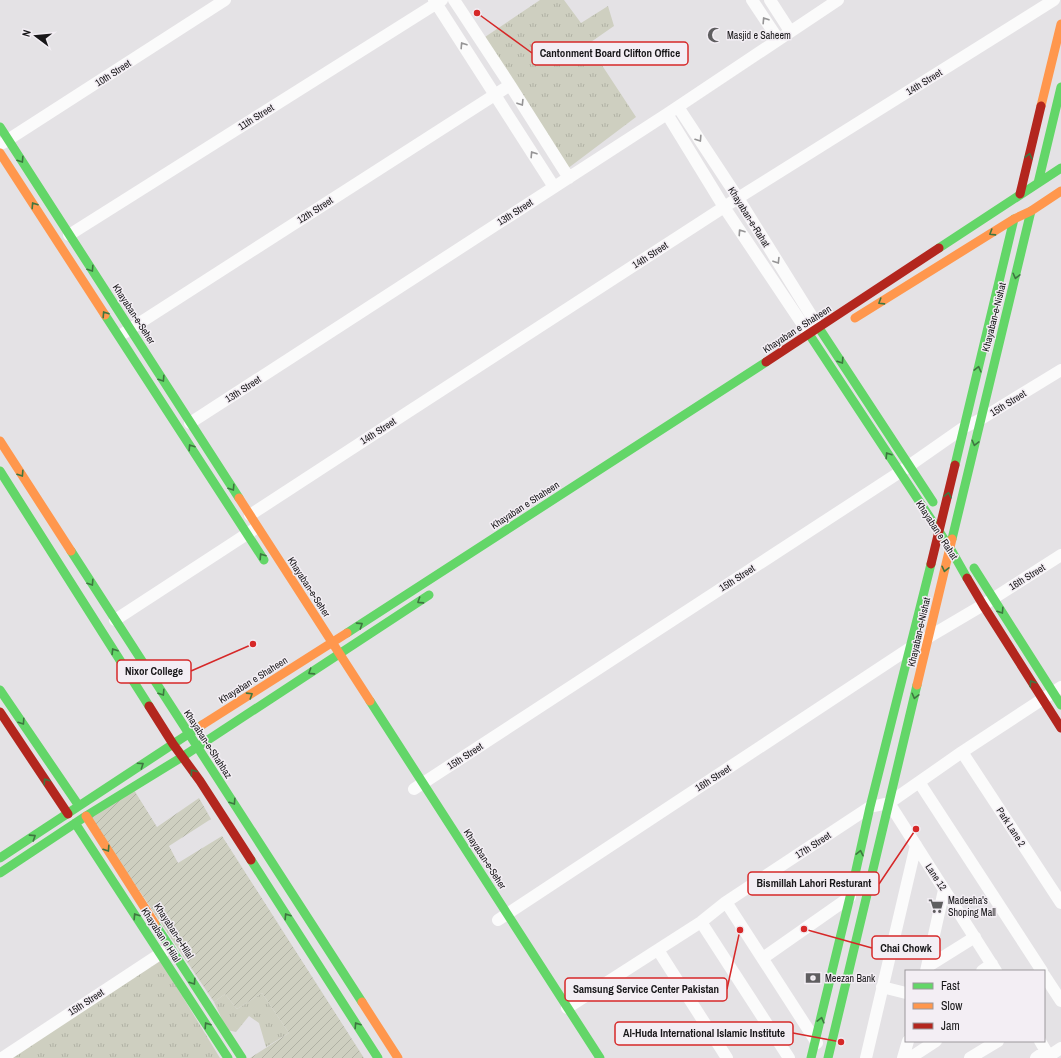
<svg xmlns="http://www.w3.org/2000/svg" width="1061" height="1058" font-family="'Archivo Narrow',sans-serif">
<defs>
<pattern id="grass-tufts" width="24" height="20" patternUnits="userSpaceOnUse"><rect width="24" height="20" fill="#cecfc0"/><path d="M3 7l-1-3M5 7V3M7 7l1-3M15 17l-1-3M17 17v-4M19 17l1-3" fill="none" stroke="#b0b1a4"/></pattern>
<pattern id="garden-furrows" width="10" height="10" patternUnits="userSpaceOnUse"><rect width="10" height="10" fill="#cecfc0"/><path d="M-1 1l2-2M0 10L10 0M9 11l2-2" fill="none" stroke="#b0b1a4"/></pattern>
</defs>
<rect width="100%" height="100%" fill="#e4e2e5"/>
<path fill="url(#grass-tufts)" d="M540,0h24l17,23 27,-17 6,20 -26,18 48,73 -69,52 -82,-132z
M159,958l61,100h-212z
M262,993l27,40 -23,14 -7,-24 -10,-7 -13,16 -9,-2 -13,-28 11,-8 12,15z"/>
<path fill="url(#garden-furrows)" d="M134,790l23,37 42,-29 12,21 -42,27 9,17 44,-27 142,222h-114l39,-25 -27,-40 -25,16 -12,-15 -11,8 -124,-185z"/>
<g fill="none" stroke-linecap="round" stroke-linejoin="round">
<path stroke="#fbfbfb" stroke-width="12" d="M434,0l120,187
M454,0l56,85 59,93
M752,0l26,39
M770,0l20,31
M678,107l60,91 81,130
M667,114l57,93 85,127
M3,143l222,-143
M69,235l373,-235
M124,333l386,-248
M190,423l477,-309 171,-114
M250,515l138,-90 350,-227 316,-198
M115,620l138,-90
M962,752l99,151
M919,782l123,189
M414,789l486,-317 63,-44 18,-9 80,-49
M889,803l107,168
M726,902l91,141
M498,920l412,-272 73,-43 78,-50
M701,922l88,136
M658,950l69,108
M763,958l87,-61
M927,967l48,-30
M926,971l18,-81
M982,971l10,-7
M1044,975l17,26
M882,987l24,6
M567,1008l134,-86 25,-20 144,-95 19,-4 73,-51 99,-65
M1040,1041l10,17
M1049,1056l12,-8
M2,1058l164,-108
M866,1058l50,-213
M903,1058l5,-17
M910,1058l26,-17
M970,1058l28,-17
M1036,1058l10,-7"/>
<path stroke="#63d668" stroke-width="9" d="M0,127l239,371
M1038,183l23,-96
M939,248l122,-80
M105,315l159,245
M819,328l114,174
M809,334l141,214 17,30
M955,465l59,-246
M0,471l149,235
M952,539l79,-328
M71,551l291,451
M974,568l87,137
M347,633l419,-271
M0,690l79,116
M370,701l230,357
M75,823l153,235
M0,858l202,-133
M251,860l127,198
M0,873l86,-57 96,-59 247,-162
M155,924l87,134
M811,1058l39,-161 20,-90 61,-243
M828,1058l89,-373"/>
<path stroke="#ff974d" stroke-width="9" d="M1041,106l20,-82
M0,153l105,162
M855,318l159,-99 17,-8 30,-20
M0,441l71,110
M239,498l131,203
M917,685l35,-146
M202,725l145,-92
M86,816l69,108
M362,1002l36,56"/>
<path stroke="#b3261e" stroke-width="9" d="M1020,194l21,-88
M766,362l173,-114
M931,564l24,-99
M967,578l16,27 78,123
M149,706l24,38 27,37 51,79
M0,712l68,102"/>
</g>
<defs><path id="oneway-chevron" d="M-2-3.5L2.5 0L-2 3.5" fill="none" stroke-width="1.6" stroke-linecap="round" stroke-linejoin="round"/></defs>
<g stroke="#959495">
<use href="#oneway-chevron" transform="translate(765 20) rotate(-123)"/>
<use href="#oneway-chevron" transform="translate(463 45) rotate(-123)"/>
<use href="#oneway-chevron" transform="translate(521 103) rotate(58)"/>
<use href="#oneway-chevron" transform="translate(699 139) rotate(57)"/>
<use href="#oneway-chevron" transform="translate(533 154) rotate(-123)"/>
<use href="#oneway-chevron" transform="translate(741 232) rotate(-124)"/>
<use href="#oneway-chevron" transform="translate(777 261) rotate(58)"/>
</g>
<g stroke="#3e7640">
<use href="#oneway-chevron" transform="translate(1029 156) rotate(-76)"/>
<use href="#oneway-chevron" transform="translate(21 160) rotate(57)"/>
<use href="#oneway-chevron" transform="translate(34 205) rotate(-123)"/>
<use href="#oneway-chevron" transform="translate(992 233) rotate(148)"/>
<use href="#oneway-chevron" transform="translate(91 269) rotate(57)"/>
<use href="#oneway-chevron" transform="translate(1016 276) rotate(104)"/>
<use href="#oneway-chevron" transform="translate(881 302) rotate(148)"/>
<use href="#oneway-chevron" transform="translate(105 314) rotate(-123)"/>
<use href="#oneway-chevron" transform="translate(841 361) rotate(57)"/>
<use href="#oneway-chevron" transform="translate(978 369) rotate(-76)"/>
<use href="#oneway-chevron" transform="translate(162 379) rotate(57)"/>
<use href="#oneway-chevron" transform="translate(975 443) rotate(104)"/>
<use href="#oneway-chevron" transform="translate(191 447) rotate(-123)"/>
<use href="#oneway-chevron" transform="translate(888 455) rotate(-123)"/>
<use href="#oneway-chevron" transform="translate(21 474) rotate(57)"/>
<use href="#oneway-chevron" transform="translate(232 488) rotate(57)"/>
<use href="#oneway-chevron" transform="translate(948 495) rotate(-77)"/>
<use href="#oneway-chevron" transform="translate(262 556) rotate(-123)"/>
<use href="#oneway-chevron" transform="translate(945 569) rotate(103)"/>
<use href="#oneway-chevron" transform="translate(91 583) rotate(57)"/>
<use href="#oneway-chevron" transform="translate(420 601) rotate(147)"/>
<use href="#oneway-chevron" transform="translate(1001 611) rotate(57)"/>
<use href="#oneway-chevron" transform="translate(360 625) rotate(-33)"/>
<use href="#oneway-chevron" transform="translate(114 651) rotate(-122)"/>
<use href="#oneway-chevron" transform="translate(311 672) rotate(147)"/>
<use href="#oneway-chevron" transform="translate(1032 683) rotate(-123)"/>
<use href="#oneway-chevron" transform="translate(162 693) rotate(57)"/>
<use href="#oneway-chevron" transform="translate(250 695) rotate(-32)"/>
<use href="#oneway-chevron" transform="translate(915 696) rotate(104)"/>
<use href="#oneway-chevron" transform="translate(22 722) rotate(56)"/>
<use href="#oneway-chevron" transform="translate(141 765) rotate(-34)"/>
<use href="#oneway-chevron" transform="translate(193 772) rotate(-126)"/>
<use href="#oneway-chevron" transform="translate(46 781) rotate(-124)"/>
<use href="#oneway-chevron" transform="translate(233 802) rotate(57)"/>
<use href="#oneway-chevron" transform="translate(33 837) rotate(-33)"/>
<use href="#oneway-chevron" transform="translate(107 849) rotate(57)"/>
<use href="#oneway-chevron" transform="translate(860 853) rotate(-78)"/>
<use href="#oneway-chevron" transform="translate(136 916) rotate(-123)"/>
<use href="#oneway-chevron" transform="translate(287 916) rotate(-123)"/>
<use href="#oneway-chevron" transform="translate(193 982) rotate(57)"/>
<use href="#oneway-chevron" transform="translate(821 1020) rotate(-76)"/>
<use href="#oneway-chevron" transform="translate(207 1025) rotate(-123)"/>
<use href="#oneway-chevron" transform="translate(357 1025) rotate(-123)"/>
</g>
<defs>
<g id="mosque-bare" transform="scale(1.2)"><path d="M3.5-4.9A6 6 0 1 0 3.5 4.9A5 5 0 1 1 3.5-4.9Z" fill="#5f5e60" stroke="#f3eef4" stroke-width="2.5" paint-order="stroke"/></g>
<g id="supermarket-bare" transform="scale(1.2)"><path d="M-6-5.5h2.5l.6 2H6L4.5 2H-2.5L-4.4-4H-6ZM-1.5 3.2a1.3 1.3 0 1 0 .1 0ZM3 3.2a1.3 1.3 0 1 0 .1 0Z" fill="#5f5e60" stroke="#f3eef4" stroke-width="2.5" paint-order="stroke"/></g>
<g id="bank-bare" transform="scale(1.2)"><path d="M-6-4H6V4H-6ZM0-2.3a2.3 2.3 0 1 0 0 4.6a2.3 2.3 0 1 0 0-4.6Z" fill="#5f5e60" stroke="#f3eef4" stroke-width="2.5" paint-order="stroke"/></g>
</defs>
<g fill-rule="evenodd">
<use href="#mosque-bare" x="715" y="35"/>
<use href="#supermarket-bare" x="936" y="906"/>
<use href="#bank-bare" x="813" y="978"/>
</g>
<g text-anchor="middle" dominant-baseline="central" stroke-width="3" stroke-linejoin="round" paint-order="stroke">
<g font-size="10" fill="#181719" stroke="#f3eef4" text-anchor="start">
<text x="727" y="35">Masjid e Saheem</text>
<text x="948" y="900">Madeeha's<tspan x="948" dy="12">Shoping Mall</tspan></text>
<text x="825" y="978">Meezan Bank</text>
</g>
<g font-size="10" fill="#181719" stroke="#f3eef4">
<text transform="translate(113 73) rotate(-33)">10th Street</text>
<text transform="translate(924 82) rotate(-32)">14th Street</text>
<text transform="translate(256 117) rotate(-32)">11th Street</text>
<text transform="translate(315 210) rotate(-33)">12th Street</text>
<text transform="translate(515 212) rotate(-33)">13th Street</text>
<text transform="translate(749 217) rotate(58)">Khayaban-e-Rahat</text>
<text transform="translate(650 255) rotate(-33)">14th Street</text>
<text transform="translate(134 314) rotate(57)">Khayaban-e-Seher</text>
<text transform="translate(994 317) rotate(-76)">Khayaban-e-Nishat</text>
<text transform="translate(797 329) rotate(-33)">Khayaban e Shaheen</text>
<text transform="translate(243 389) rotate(-33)">13th Street</text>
<text transform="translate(1008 403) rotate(-32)">15th Street</text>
<text transform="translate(378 431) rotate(-33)">14th Street</text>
<text transform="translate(525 505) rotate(-33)">Khayaban e Shaheen</text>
<text transform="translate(937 530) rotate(57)">Khayaban e Rahat</text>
<text transform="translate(1027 577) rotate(-32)">16th Street</text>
<text transform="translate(737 578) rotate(-33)">15th Street</text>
<text transform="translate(309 587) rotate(57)">Khayaban-e-Seher</text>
<text transform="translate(919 632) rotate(-77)">Khayaban-e-Nishat</text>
<text transform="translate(253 680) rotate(-32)">Khayaban e Shaheen</text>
<text transform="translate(208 744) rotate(57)">Khayaban-e-Shahbaz</text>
<text transform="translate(465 756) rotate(-33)">15th Street</text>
<text transform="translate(713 778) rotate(-33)">16th Street</text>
<text transform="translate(1011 827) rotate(57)">Park Lane 2</text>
<text transform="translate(813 845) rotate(-33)">17th Street</text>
<text transform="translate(485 859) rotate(57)">Khayaban-e-Seher</text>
<text transform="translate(936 877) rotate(57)">Lane 12</text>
<text transform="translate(174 931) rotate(57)">Khayaban-e-Hilal</text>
<text transform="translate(161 935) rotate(57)">Khayaban e Hilal</text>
<text transform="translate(86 1002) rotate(-33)">15th Street</text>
</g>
</g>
<path fill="none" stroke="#d62828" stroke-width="1.5" d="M477 13L532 53M253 644L191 671M916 829L879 884M804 929L872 948M740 930L727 989M841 1042L793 1033"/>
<g fill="#d62828" stroke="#f3eef4" stroke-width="1.5">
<circle cx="477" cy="13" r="4"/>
<circle cx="253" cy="644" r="4"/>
<circle cx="916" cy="829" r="4"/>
<circle cx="804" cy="929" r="4"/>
<circle cx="740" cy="930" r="4"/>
<circle cx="841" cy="1042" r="4"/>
</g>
<g fill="#f3eef4" stroke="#d62828" stroke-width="1.5">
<rect x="532" y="42" width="156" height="23" rx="4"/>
<rect x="117" y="660" width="74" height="23" rx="4"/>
<rect x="748" y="872" width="131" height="23" rx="4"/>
<rect x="872" y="936" width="68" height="23" rx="4"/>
<rect x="565" y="978" width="162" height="23" rx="4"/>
<rect x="615" y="1022" width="178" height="23" rx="4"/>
</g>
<g font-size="11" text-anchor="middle" font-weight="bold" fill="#181719">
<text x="610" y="57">Cantonment Board Clifton Office</text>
<text x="154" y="675">Nixor College</text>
<text x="814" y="887">Bismillah Lahori Resturant</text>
<text x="906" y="952">Chai Chowk</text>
<text x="646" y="993">Samsung Service Center Pakistan</text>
<text x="704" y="1037">Al-Huda International Islamic Institute</text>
</g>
<rect x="905" y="970" width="140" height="72" fill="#f3eef4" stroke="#9b989c"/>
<rect x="913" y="983" width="20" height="6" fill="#63d668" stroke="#9b989c"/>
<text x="941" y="990" font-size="12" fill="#181719">Fast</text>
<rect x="913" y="1003" width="20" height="6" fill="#ff974d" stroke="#9b989c"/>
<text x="941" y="1010" font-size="12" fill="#181719">Slow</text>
<rect x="913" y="1023" width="20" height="6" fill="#b3261e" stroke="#9b989c"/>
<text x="941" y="1030" font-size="12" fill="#181719">Jam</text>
<g transform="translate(36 36) rotate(286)" stroke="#f3eef4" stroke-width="3" paint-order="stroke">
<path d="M0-3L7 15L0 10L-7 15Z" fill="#181719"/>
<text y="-6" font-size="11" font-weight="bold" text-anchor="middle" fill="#181719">N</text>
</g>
</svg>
